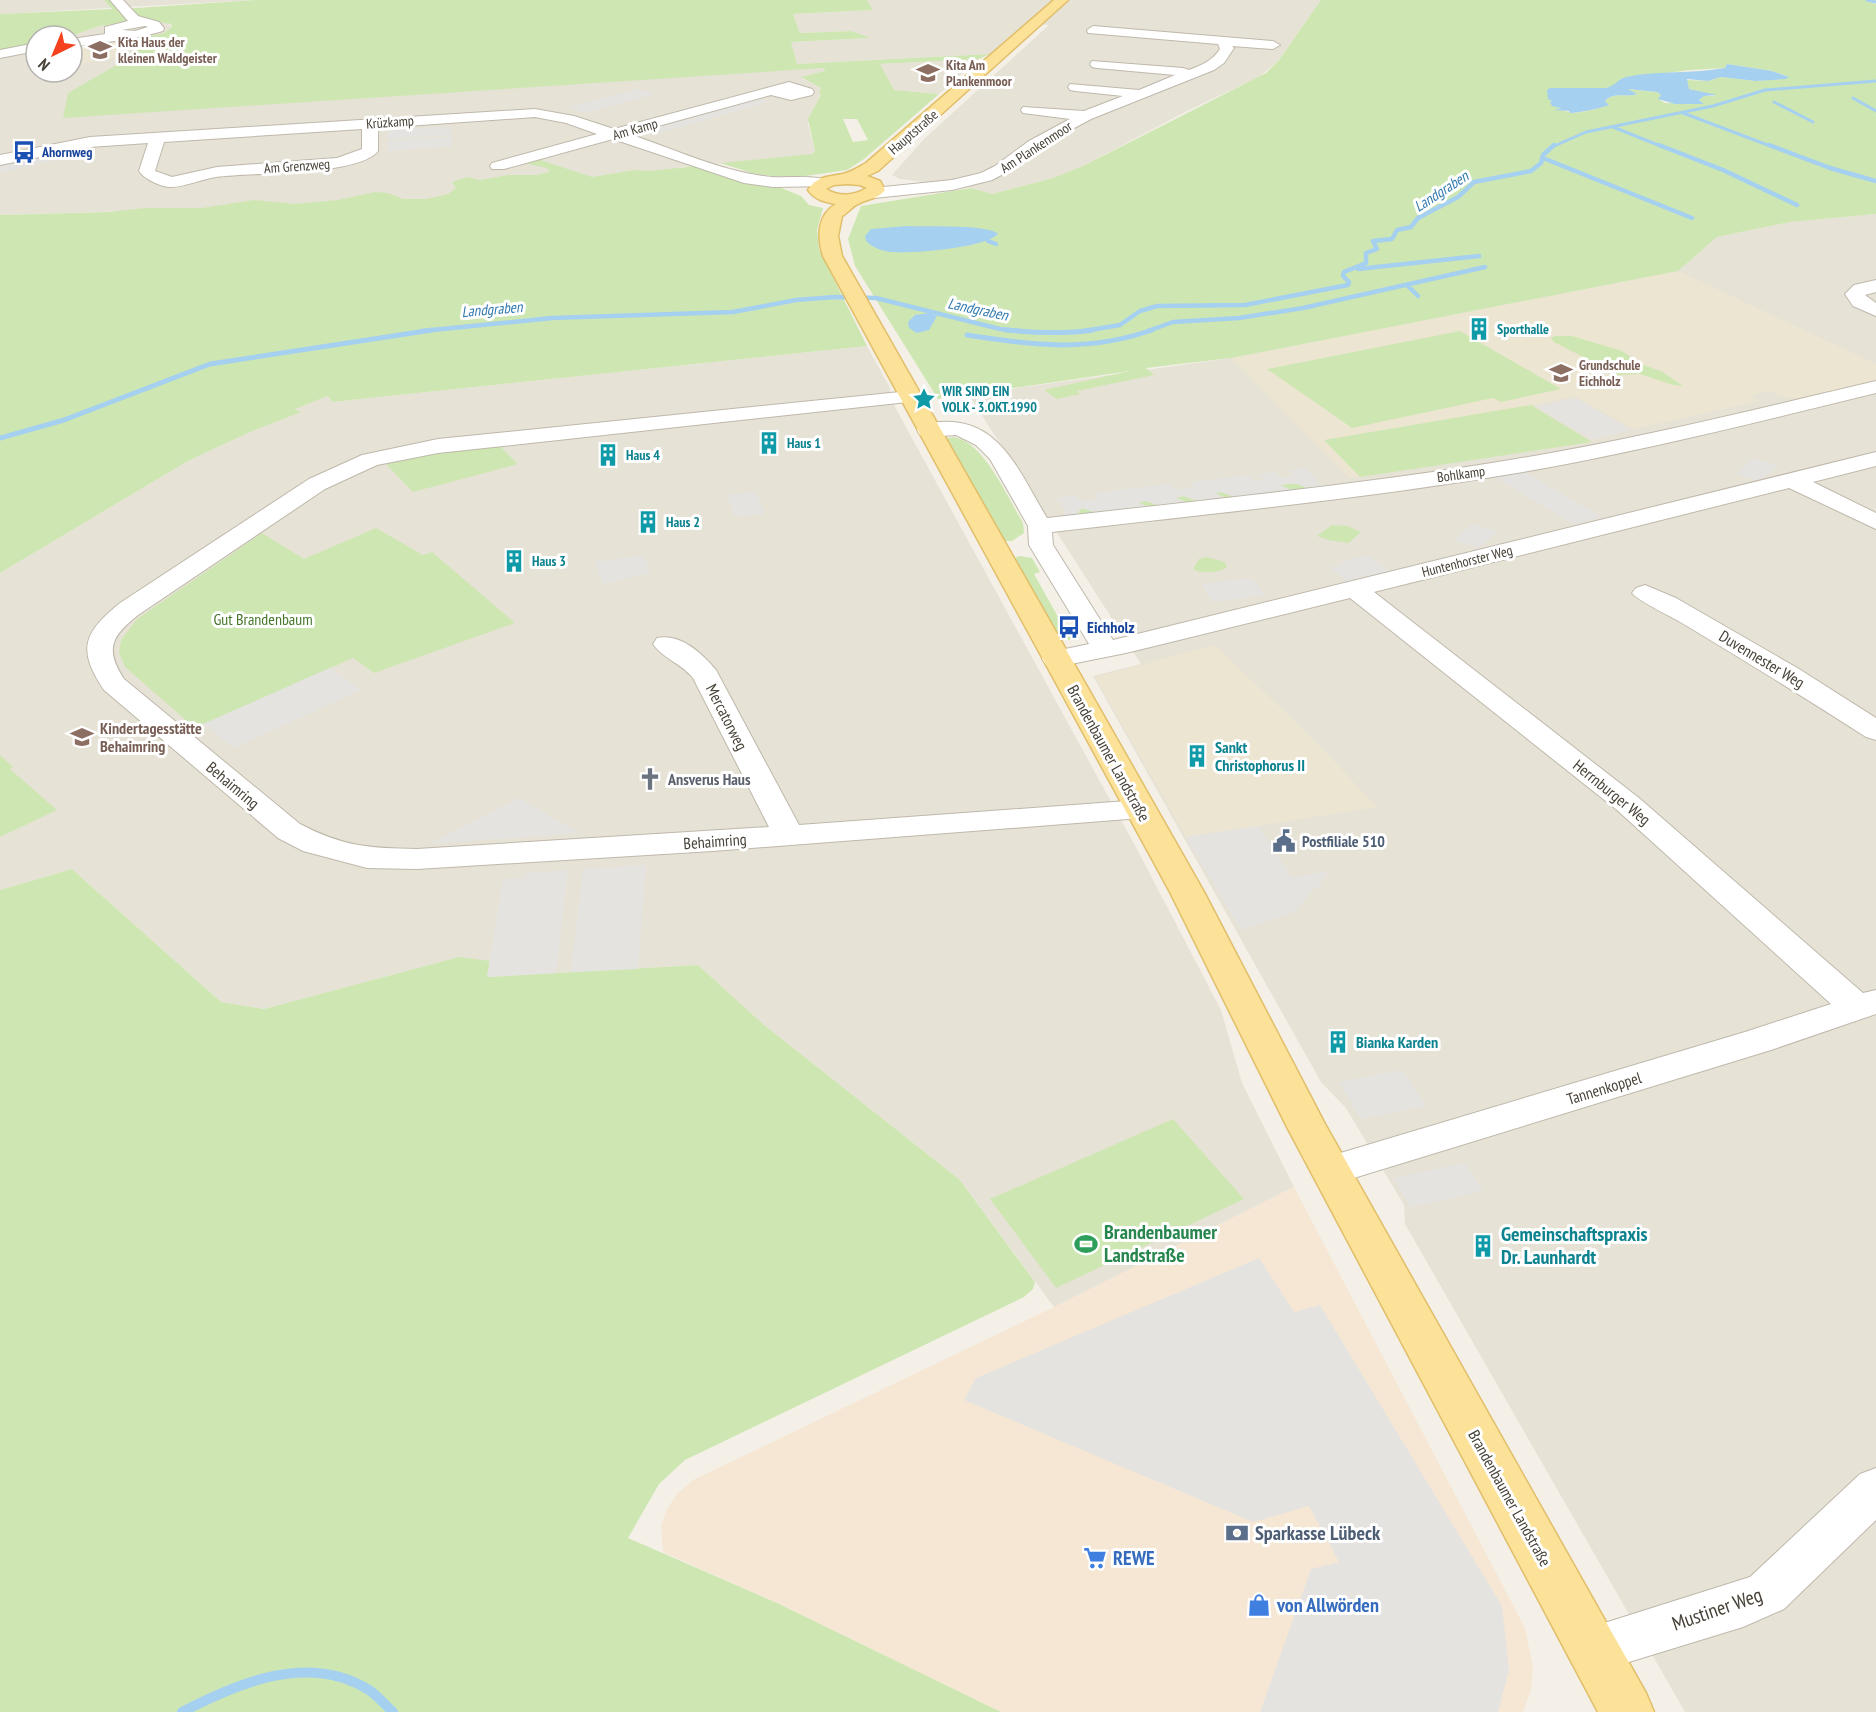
<svg xmlns="http://www.w3.org/2000/svg" width="1876" height="1712" font-family="'PT Sans Narrow',sans-serif">
<rect width="100%" height="100%" fill="#f4f0e8"/>
<path fill="#e7e2d6" d="M0,0h255l-255,14z
M867,0h454l-42,60 -20,17 -70,33 -106,56 -30,12 -61,16 -21,-6 -71,-9 -8,-4 32,-36 125,-114 -15,-1 -8,7h-8l-28,23 -193,10 -7,-22 79,-4 -17,-7 -52,2 -7,-19 80,-4z
M152,20l14,2 6,5 -8,6 -25,5 -2,15 631,18 56,-3 2,3 -24,7 19,10 -2,3 2,4 -13,29 7,27 -3,3 -12,3 -119,10 -56,17 -205,18 -420,13v-164l36,-7v28h36v-36l27,-10z
M979,59l-40,35 -45,-4 -15,-26z
M1876,214v1498h-191l-280,-488 -1,-19 -58,-97 -25,-26 -228,-406 48,-12 -172,-269 262,-37 447,-87 39,-34 73,-15z
M867,346l22,40 6,21 243,444 83,159 21,73 52,104 -240,120 -94,-127 -197,-156 -65,-59 -211,12 -28,-20 -195,52 -43,-7 -149,-133 -72,21v-317l188,-112 62,-29 50,-20 -5,-3 33,-13 4,6z"/>
<path fill="#f5e7d4" d="M1294,1187l231,441 8,40 -2,22 -8,22h-522l-224,-109 -114,-51 -2,-26 6,-17 10,-15 16,-14 361,-173z"/>
<path fill="#ece5d2" d="M126,39l2,14 -7,4 -49,8v-19z
M1678,271l198,93v19l-70,17 -25,-4 -10,-5 -22,5 9,5 -124,28 -60,-33 -43,10 61,36 -242,36 -119,-120z
M1215,645l102,98 60,64 -191,30 -91,-160z"/>
<path fill="#cee7b2" fill-rule="evenodd" d="M104,0h8l9,9 134,-9h612l6,10 -80,4 7,19 52,-2 18,7 -79,4 6,22 193,-10 -11,5 -99,5 14,26 45,4 -75,65 -17,11 -42,6h-33l-20,-3 -32,-10 92,-9 3,-3 -7,-32 13,-24 -2,-4 2,-3 -20,-11 24,-6 -1,-3 -761,50 5,-25 69,-40 2,-15 25,-5 8,-6 -1,-3 -25,-4 -47,6 -27,10h-36v8l-36,7v-37l112,-5zM843,119h14l11,21 -15,2z
M1321,0h555l-4,3 4,1v210l-86,8 -73,15 -39,34 -447,87 -85,10 8,7 -77,16 3,3 -23,5 -13,-9 86,-19 -192,28 -83,-133 -7,-27 13,-33 110,-18 21,6 61,-16 30,-12 183,-93 13,-13zM1727,64l45,7 15,5 -5,3 -26,2 -35,-4 -13,4 -22,-1 3,9 27,7h-13l-4,4 4,3h-38l-5,-3 1,-5 -4,-3 -30,-3 10,5c-10,4 -23,-3 -32,7l4,4c-4,2 -33,9 -37,8 -4,-1 -10,-3 -15,-4l5,-1 -12,-5 3,-2 -3,-1v-12h56l7,-2 8,-7 69,-9 35,-2z
M537,159l55,18 42,-7 17,1 44,-5 45,15 39,6 22,9 8,9 14,3 -6,22 2,19 48,97 -535,56 -4,-6 -33,13 6,3 -51,20 -62,29 -188,112v-358l108,-3 38,-4h56l52,-8 41,4 43,-4 37,-8 13,1 15,6h24l21,-5 8,-6 -4,-6 15,-5 13,3 28,-5h28l14,-3 -3,-4 -24,-5z
M1460,331l101,58 -60,13 -8,-4 -141,30 -85,-59z
M1555,336h17l50,15 19,13 22,8 20,14 -10,-1 -33,-11 -22,1 -64,-33 -3,-4z
M1531,405l61,37 -232,35 -36,-37z
M954,437c30,5 54,61 69,86l1,10 -12,8h-11l-60,-102z
M500,446l18,18 -105,28 -28,-29 40,-9z
M1288,484c7,0 17,-1 21,6l-221,27h-7l-3,-5 4,-4 18,6 50,-6 -13,-6 9,-1 14,5 28,-2 -14,-7 10,-1 16,6 27,-3 -14,-6 8,-1 16,6 56,-7 -14,-6z
M1332,525l15,1 14,6 -12,11 -21,-3 -11,-4z
M376,528l47,27 9,-3 83,71 -141,50 -21,-15 -158,70 -70,-61 -6,-14 2,-13 16,-21 125,-86 42,26z
M1019,556l13,2 8,14 -6,2 33,59h7l1,3 -5,4 -14,-1 -43,-80z
M1206,557l19,5 2,5c-8,6 -25,7 -34,2l6,-10z
M0,755l13,12 -3,2 47,41 -57,27z
M72,869l149,133 43,7 195,-52 31,4 -3,16 211,-12 65,59 197,156 75,102 -2,7 -9,8 -339,163 -26,24 -31,54 149,65 224,109h-1001v-822z
M1173,1119l71,80 -188,89 -66,-89z"/>
<path fill="#e5e3e0" d="M638,89l17,5 -70,19 -17,-6z
M757,98l12,4 -117,33 -12,-4 23,-6 13,3 -11,-4 22,-6 13,4 -11,-5 21,-6 12,3 -10,-3z
M451,126v9l-63,4v-9z
M452,137v9l-65,5 1,-10z
M80,147l11,5 -91,21v-9l10,-2 10,3 -7,-4 31,-7 9,4 2,-1 -8,-4z
M1575,398l56,32 -39,9 -55,-32z
M1753,458l24,7 -16,16 -25,-7z
M1305,468l20,21h-16l-11,-5h-10l-8,1 15,6 -58,7 -16,-6 -6,1 13,6 -28,3 -16,-6 -8,2 13,5 -29,3 -14,-5 -8,1 13,6 -51,6 -18,-6 -4,4 3,5 -17,1v-10l-8,-10 20,-3 4,6 18,-2 -3,-6 75,-9 4,6 20,-2 -3,-6 59,-7 5,6 9,-1 -5,-6 16,-2 6,6 13,-2 -5,-6z
M1519,469l83,48 -27,8 -82,-49z
M756,492l9,22 -30,3 -8,-22z
M1473,524l25,8 -20,16 -25,-8z
M644,555l6,18 -47,11 -8,-22z
M1369,555l20,16 -43,10 -16,-14 14,-3 -3,-3z
M1252,578l13,17 -52,7 -12,-18z
M330,668l31,22 -127,58 -31,-24z
M519,798l60,35 -150,11z
M1258,826l34,52 36,-7 -10,17 -4,-1 -17,24 -56,19 -55,-93z
M646,865l-8,104 -67,3 12,-103z
M568,870l-12,103 -69,4 16,-98 22,-1 1,-5z
M1402,1070l24,36 -65,13 -22,-37z
M1465,1163l18,28 -72,16 -18,-29z
M1259,1258l35,54 26,-7 182,301 7,64 -11,42h-238l51,-143 28,-7 -30,-56 -56,16 -289,-122 12,-22z"/>
<path fill="#a6d0ef" d="M1727,64l45,7 17,6 -3,2 -30,2 -35,-4 -13,4 -21,-2 2,10 28,6 -13,1 -5,4 5,4h-29l-17,-5 3,-4 -4,-3 -29,-3 9,5c-10,4 -23,-3 -32,7l4,4c-6,3 -32,8 -39,8l-1,-2 -15,-1 7,-2 -9,-2 -2,-4 2,-1 -4,-2 -1,-9 3,-2h56c9,-2 12,-9 20,-11 33,-7 66,-3 99,-9z
M907,226c17,1 82,-2 91,8 -13,14 -87,20 -107,18 -9,-1 -18,-4 -25,-11l-1,-5 6,-7z
M930,313l7,3 -8,14 -12,3 -8,-5 -1,-6 7,-7z"/>
<g fill="none" stroke-linecap="round" stroke-linejoin="round">
<path stroke="#a6d0ef" stroke-width="3" d="M1867,0l9,2
M1853,98l23,13
M1774,102l39,20
M1683,113l90,34
M1613,127l50,20
M1552,147l34,-15 127,-26 52,-16 111,-9"/>
<path stroke="#a6d0ef" stroke-width="4.5" d="M1659,145l64,25 74,35
M1769,145l61,23 46,13
M1543,158l149,60
M988,241l8,3
M1358,269l121,-13
M1407,285l11,11
M422,331l130,-13 181,-6 63,-12 39,-3 41,1 124,31 20,2
M1084,331l36,-6 20,-14 17,-5 88,-1 103,-20 1,-3 -6,-6 1,-4 22,-9v-10l11,-4 -4,-8 19,-2 5,-9 14,-3 7,-9 40,-21 16,-15 57,-11 10,-8 2,-8 11,-10
M1148,331l25,-9 66,-4 64,-10 182,-41"/>
<path stroke="#a6d0ef" stroke-width="5" d="M1006,330c29,3 59,4 87,0
M967,335c67,10 119,18 185,-5
M0,438l64,-18 146,-56 222,-34"/>
<path stroke="#a6d0ef" stroke-width="10" d="M182,1712c56,-29 127,-60 187,-22 9,6 16,15 24,22"/>
<g stroke="#bfb8ab" stroke-width="2">
<path id="minor" d="M110,0h13l15,16 21,6 5,6 -1,3c-30,9 -60,11 -91,16v-8l33,-5v-7l23,-6zM145,26l3,1 -13,4 -13,-1z
M1093,26l180,15 7,4 -7,4 -41,-3 2,2 -10,15 -10,7 -123,49 -52,28 -32,25 -15,8 -40,10 -78,8 -6,-1 -2,-4 2,-4 6,-1 78,-8 29,-7 14,-7 34,-25 41,-22 -47,-6 -2,-3 2,-3 61,4 39,-15 -48,-5 -5,-1 -2,-3 2,-3 69,6 36,-15 -78,-7 -5,-1 -2,-3 2,-3 91,7 6,2c13,-5 23,-9 31,-21l-2,-5 -130,-11 -1,-3z
M36,43v8l-36,7v-8z
M789,82l23,7 2,3 -2,3 -21,5 -20,-5 -142,39c45,15 96,39 143,43 13,1 52,-3 59,6l-2,3 -56,1 -29,-4 -131,-44 -109,30h-12l-2,-3 2,-3 105,-29 -31,-11 -31,-6 -157,11v23c-19,25 -128,21 -162,26 -14,2 -31,10 -45,10 -10,0 -27,-8 -32,-16l9,-28 -58,4 -90,18v-10l90,-18 445,-28 39,7 40,13zM362,129v20l-25,9 -120,9 -45,10 -17,-6 9,-29z
M1876,280v12l-11,3 11,8v13l-23,-10 -8,-12 9,-9z
M1876,381v12c-119,29 -238,59 -359,80 -154,26 -310,41 -465,59l1,13 60,95 763,-188v14l-63,16 63,31v16l-87,-41 -415,104 265,206 224,195 13,-3v24l-105,36 -440,135 -14,-5 -5,-10 5,-10 428,-128 86,-28 -214,-194 -267,-212 -224,55 -70,14 -10,-2 -4,-6 4,-6 43,-9 -60,-99 -1,-19 -38,-67 -14,-14 -20,-10 -28,2 -8,-2 -3,-5 3,-5c76,-18 95,40 127,93 157,-18 314,-33 469,-59 122,-20 241,-50 360,-78z
M910,391l7,2 4,4 -4,4 -479,52 -61,12 -52,24 -187,126c-26,21 -34,33 -14,64l176,145c44,23 69,24 117,25l352,-22 -76,-149c-12,-15 -31,-20 -40,-34l4,-6c23,-5 45,15 59,32l83,155 342,-25 11,2 4,7 -4,7 -11,2 -428,33 -296,18 -50,-1 -64,-17 -25,-13 -174,-148c-27,-40 -21,-57 16,-87l189,-124 53,-24 76,-16z
M1645,585l31,13 123,71 77,49v22l-10,-3c-59,-38 -119,-75 -179,-111 -12,-8 -48,-24 -55,-33l4,-5z
M1876,1468v52l-92,89 -41,18 -150,46 -17,-7 -8,-17 8,-17 174,-55 110,-103z"/>
</g>
<g stroke="#e1be69" stroke-width="3">
<path id="major" d="M1054,0h14l-190,171 -11,5 13,5 5,9c-8,10 -17,8 -27,14 -6,2 -10,9 -16,12l-4,20 4,20 362,636 121,232 321,569 8,19h-56l-311,-585 -117,-235 -347,-636c-6,-19 -6,-41 13,-52 -11,-2 -21,-4 -28,-14 9,-14 20,-13 35,-16 8,-2 16,-7 23,-11zM847,184l13,1 7,3c-13,8 -28,9 -41,1l8,-4z"/>
</g>
<use href="#minor" fill="#fff" fill-rule="evenodd"/>
<use href="#major" fill="#fce199" fill-rule="evenodd"/>
</g>
<defs>
<g id="school-bare" transform="scale(1.8)"><path d="M0-5L7-2L0 1L-7-2ZM-4 1L0 2.5L4 1V4Q0 6-4 4Z" fill="#8d6e63" stroke="#fff" stroke-width="2.5" paint-order="stroke"/></g>
<g id="bus-bare" transform="scale(1.8)"><path d="M-5-6H5V4H4V6H2V4H-2V6H-4V4H-5ZM-3.5-4V0h7V-4ZM-3.5 1.2v1.5H-2V1.2ZM2 1.2v1.5H3.5V1.2Z" fill="#1a4fb4" stroke="#fff" stroke-width="2.5" paint-order="stroke"/></g>
<g id="building-bare" transform="scale(1.8)"><path d="M-4-6H4V6H1V3H-1V6H-4ZM-2.5-4.3h1.7v1.8h-1.7ZM.8-4.3h1.7v1.8H.8ZM-2.5-1h1.7V.8h-1.7ZM.8-1h1.7V.8H.8Z" fill="#0f9aa8" stroke="#fff" stroke-width="2.5" paint-order="stroke"/></g>
<g id="sight-bare" transform="scale(1.8)"><path d="M0-6L1.8-2.2L6-1.7L2.9 1.2L3.7 5.4L0 3.3L-3.7 5.4L-2.9 1.2L-6-1.7L-1.8-2.2Z" fill="#0f9aa8" stroke="#fff" stroke-width="2.5" paint-order="stroke"/></g>
<g id="church-bare" transform="scale(1.8)"><path d="M-1.2-6h2.4v3.5h3.3v2.4h-3.3V6h-2.4V-.1h-3.3v-2.4h3.3Z" fill="#6b7280" stroke="#fff" stroke-width="2.5" paint-order="stroke"/></g>
<g id="civic-bare" transform="scale(1.8)"><path d="M-.6-6.5H3V-4.5H.6V-3L4-1V1h2V6H-6V1h2V-1L-.6-3ZM-1.2 2.5V6h2.4V2.5Z" fill="#5c6f8a" stroke="#fff" stroke-width="2.5" paint-order="stroke"/></g>
<g id="stadium-bare" transform="scale(1.8)"><path d="M0-5a6.5 5 0 1 0 0 10a6.5 5 0 1 0 0-10ZM-3.5-1.8h7v3.6h-7Z" fill="#2e9e5b" stroke="#fff" stroke-width="2.5" paint-order="stroke"/></g>
<g id="bank-bare" transform="scale(1.8)"><path d="M-6-4H6V4H-6ZM0-2.3a2.3 2.3 0 1 0 0 4.6a2.3 2.3 0 1 0 0-4.6Z" fill="#5c6f8a" stroke="#fff" stroke-width="2.5" paint-order="stroke"/></g>
<g id="supermarket-bare" transform="scale(1.8)"><path d="M-6-5.5h2.5l.6 2H6L4.5 2H-2.5L-4.4-4H-6ZM-1.5 3.2a1.3 1.3 0 1 0 .1 0ZM3 3.2a1.3 1.3 0 1 0 .1 0Z" fill="#3f7fe0" stroke="#fff" stroke-width="2.5" paint-order="stroke"/></g>
<g id="shop-bare" transform="scale(1.8)"><path d="M-5-2.5h2.3a2.7 3.5 0 0 1 5.4 0H5L5.5 6h-11ZM-1.5-2.5h3a1.5 2.3 0 0 0-3 0Z" fill="#3f7fe0" stroke="#fff" stroke-width="2.5" paint-order="stroke"/></g>
</defs>
<g fill-rule="evenodd">
<use href="#school-bare" x="100" y="50"/>
<use href="#school-bare" x="928" y="73"/>
<use href="#bus-bare" x="24" y="152"/>
<use href="#building-bare" x="1479" y="329"/>
<use href="#school-bare" x="1561" y="373"/>
<use href="#sight-bare" x="924" y="399"/>
<use href="#building-bare" x="769" y="443"/>
<use href="#building-bare" x="608" y="455"/>
<use href="#building-bare" x="648" y="522"/>
<use href="#building-bare" x="514" y="561"/>
<use href="#bus-bare" x="1069" y="627"/>
<use href="#school-bare" x="82" y="737"/>
<use href="#building-bare" x="1197" y="756"/>
<use href="#church-bare" x="650" y="779"/>
<use href="#civic-bare" x="1284" y="841"/>
<use href="#building-bare" x="1338" y="1042"/>
<use href="#stadium-bare" x="1086" y="1244"/>
<use href="#building-bare" x="1483" y="1246"/>
<use href="#bank-bare" x="1237" y="1533"/>
<use href="#supermarket-bare" x="1095" y="1558"/>
<use href="#shop-bare" x="1259" y="1605"/>
</g>
<g text-anchor="middle" dominant-baseline="central" stroke-width="6" stroke-linejoin="round" paint-order="stroke">
<g font-size="14" font-weight="bold" fill="#785e54" stroke="#fff" text-anchor="start">
<text x="118" y="42">Kita Haus der<tspan x="118" dy="16">kleinen Waldgeister</tspan></text>
<text x="946" y="65">Kita Am<tspan x="946" dy="16">Plankenmoor</tspan></text>
<text x="1579" y="365">Grundschule<tspan x="1579" dy="16">Eichholz</tspan></text>
</g>
<g font-size="14" fill="#474137" stroke="#fff">
<text transform="translate(390 122) rotate(-4)">Krüzkamp</text>
<text transform="translate(635 129) rotate(-16)">Am Kamp</text>
<text transform="translate(913 132) rotate(-41)">Hauptstraße</text>
<text transform="translate(1036 147) rotate(-33)">Am Plankenmoor</text>
<text transform="translate(297 166) rotate(-4)">Am Grenzweg</text>
<text transform="translate(1461 474) rotate(-8)">Bohlkamp</text>
<text transform="translate(1467 561) rotate(-14)">Huntenhorster Weg</text>
</g>
<g font-size="14" font-weight="bold" fill="#164399" stroke="#fff" text-anchor="start">
<text x="42" y="152">Ahornweg</text>
</g>
<g font-size="14" font-weight="bold" fill="#0d838f" stroke="#fff" text-anchor="start">
<text x="1497" y="329">Sporthalle</text>
<text x="942" y="391">WIR SIND EIN<tspan x="942" dy="16">VOLK - 3.OKT.1990</tspan></text>
<text x="787" y="443">Haus 1</text>
<text x="626" y="455">Haus 4</text>
<text x="666" y="522">Haus 2</text>
<text x="532" y="561">Haus 3</text>
</g>
<g font-size="15" font-style="italic" fill="#327ab0" stroke="#fff">
<text transform="translate(1441 191) rotate(-33)">Landgraben</text>
<text transform="translate(492 309) rotate(-5)">Landgraben</text>
<text transform="translate(978 309) rotate(12)">Landgraben</text>
</g>
<g font-size="16" fill="#47772b" stroke="#fff">
<text x="263" y="619">Gut Brandenbaum</text>
</g>
<g font-size="16" font-weight="bold" fill="#164399" stroke="#fff" text-anchor="start">
<text x="1087" y="627">Eichholz</text>
</g>
<g font-size="16" fill="#474137" stroke="#fff">
<text transform="translate(1762 659) rotate(31)">Duvennester Weg</text>
<text transform="translate(727 717) rotate(63)">Mercatorweg</text>
<text transform="translate(1109 753) rotate(61)">Brandenbaumer Landstraße</text>
<text transform="translate(233 785) rotate(40)">Behaimring</text>
<text transform="translate(1612 792) rotate(39)">Herrnburger Weg</text>
<text transform="translate(715 841) rotate(-4)">Behaimring</text>
<text transform="translate(1604 1088) rotate(-17)">Tannenkoppel</text>
<text transform="translate(1510 1498) rotate(61)">Brandenbaumer Landstraße</text>
</g>
<g font-size="16" font-weight="bold" fill="#785e54" stroke="#fff" text-anchor="start">
<text x="100" y="728">Kindertagesstätte<tspan x="100" dy="18">Behaimring</tspan></text>
</g>
<g font-size="16" font-weight="bold" fill="#0d838f" stroke="#fff" text-anchor="start">
<text x="1215" y="747">Sankt<tspan x="1215" dy="18">Christophorus II</tspan></text>
<text x="1356" y="1042">Bianka Karden</text>
</g>
<g font-size="16" font-weight="bold" fill="#5b616d" stroke="#fff" text-anchor="start">
<text x="668" y="779">Ansverus Haus</text>
</g>
<g font-size="16" font-weight="bold" fill="#4e5e75" stroke="#fff" text-anchor="start">
<text x="1302" y="841">Postfiliale 510</text>
</g>
<g font-size="20" font-weight="bold" fill="#27864d" stroke="#fff" text-anchor="start">
<text x="1104" y="1232">Brandenbaumer<tspan x="1104" dy="23">Landstraße</tspan></text>
</g>
<g font-size="20" font-weight="bold" fill="#0d838f" stroke="#fff" text-anchor="start">
<text x="1501" y="1234">Gemeinschaftspraxis<tspan x="1501" dy="23">Dr. Launhardt</tspan></text>
</g>
<g font-size="20" font-weight="bold" fill="#4e5e75" stroke="#fff" text-anchor="start">
<text x="1255" y="1533">Sparkasse Lübeck</text>
</g>
<g font-size="20" font-weight="bold" fill="#366cbe" stroke="#fff" text-anchor="start">
<text x="1113" y="1558">REWE</text>
<text x="1277" y="1605">von Allwörden</text>
</g>
<g font-size="20" fill="#474137" stroke="#fff">
<text transform="translate(1717 1609) rotate(-19)">Mustiner Weg</text>
</g>
</g>
<g transform="translate(54 54) rotate(223)"><circle r="28" fill="#ffffff" stroke="#b5b3af" stroke-width="1.5"/>
<path d="M0-4.5L10 22L0 15L-10 22Z" fill="#f5411e"/>
<text y="-9" font-size="16" font-weight="bold" text-anchor="middle" fill="#474137">N</text>
</g>
</svg>
